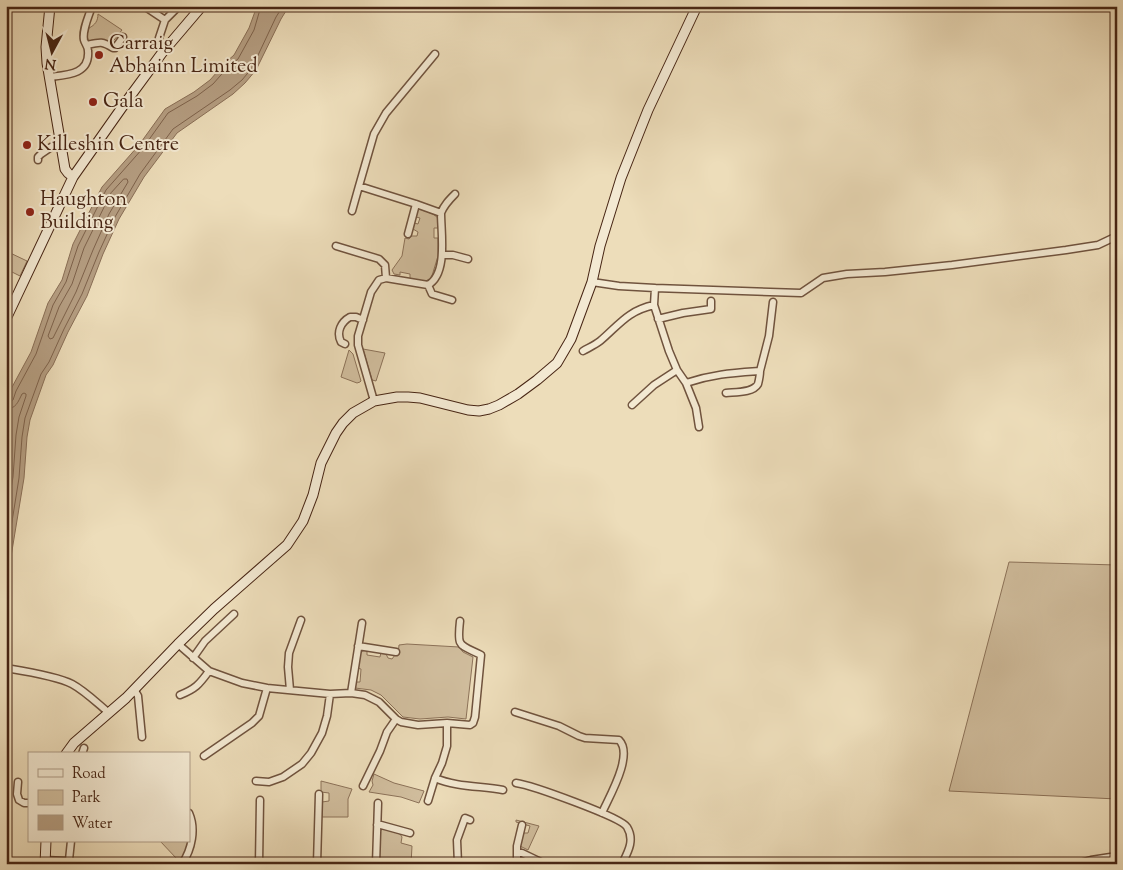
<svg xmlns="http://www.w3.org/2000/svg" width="1123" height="870" font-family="'Sorts Mill Goudy',serif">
<rect width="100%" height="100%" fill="#edddba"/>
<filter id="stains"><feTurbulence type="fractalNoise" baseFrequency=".004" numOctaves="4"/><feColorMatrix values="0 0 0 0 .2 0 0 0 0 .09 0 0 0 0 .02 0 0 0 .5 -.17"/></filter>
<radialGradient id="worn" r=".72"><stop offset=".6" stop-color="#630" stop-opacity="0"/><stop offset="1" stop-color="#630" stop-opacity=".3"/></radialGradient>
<path fill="#d1be9e" stroke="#8c7259" d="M98,14l24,16 -8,10 -4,2 -6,-2 -11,1 -5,-1 -1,-5 2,-7c6,-3 9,-7 9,-14z
M420,209l13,5 5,4v10h-4v10h4v18l-7,23 -6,2 -15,-2v-5l-10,-2v3l-6,-1 -2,-4 10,-14 3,-18 4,1 2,-3h6l1,-4 -5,-3 1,-6 4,1 2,-6 -4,-1v-5z
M6,251l21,10 -7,15 -14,-7z
M363,349l22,4 -9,28 -4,-1z
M349,350l4,4 8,27 -1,1 -3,1 -16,-6z
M1009,562l108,3v234l-168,-8z
M407,644l52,3 4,5 10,5 -7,62 -18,-2 -28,2 -17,-2 -22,-22 -10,-5 -16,-2v-6h5l1,-13 -4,-1 3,-14 2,-3 5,-1v5l13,2 1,-5 5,2 2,4 4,1 3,-4h3l1,-10z
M374,774l20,9 30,8 -5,12 -18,-6 -32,-5 4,-7 -1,-4z
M321,781l31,8 -4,10v18h-26v-15l7,-1v-8l-8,-1z
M516,820l23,6 -11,24 -8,-4 2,-11 2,-2h4l2,-7 -14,-4z
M189,822c3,16 -1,29 -10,42h-2v-5l-17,-18h29z
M384,828l16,6 2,3 -1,6 11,3 -1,18h-32v-30l2,-4z"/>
<path fill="#b59e82" stroke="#896e56" d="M257,6h32l-8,13 -25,51 -11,13 -12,11 -56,39 -33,44 -25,42 -16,35 -16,42 -19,36 -15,33 -7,10 -16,45 -3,17 -3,41 -18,109v-183l5,-15 20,-37 17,-49 14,-23 11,-36 29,-57 37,-42 26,-36 29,-17 16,-12 15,-17 9,-8 15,-27z"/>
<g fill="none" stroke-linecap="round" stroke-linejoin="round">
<path stroke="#7e624b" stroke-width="1" d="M124,179h3l1,3 -19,32 -16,36 -17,42 -23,46 -3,1 -2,-3 11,-29 13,-23 12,-36 27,-55z
M6,403l4,-1 3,-2 3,-9 20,-37 17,-49 13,-23 12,-36 28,-56 37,-42 25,-35 29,-17 16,-12 15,-17 10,-8 16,-29 7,-24
M6,409c10,0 12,-7 16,-15l2,-1 2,1v2l-7,21 -3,18 -3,42 -7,41
M6,416l4,1 1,2 -3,16 -2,32
M6,559l13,-81 3,-41 3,-19 16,-44 8,-12 15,-33 18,-35 17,-42 16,-35 25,-43 33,-45 57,-39 12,-10 10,-12 24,-51 7,-11"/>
<g stroke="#70533e" stroke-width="9">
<path id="street" d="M144,6l21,14 -6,18
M165,20l14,-14
M87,45c13,-3 15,-4 26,3h2l8,-11
M49,77c17,-2 41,-2 39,-26 0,-5 -3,-7 -4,-11 -2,-9 4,-22 7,-31
M38,160v-3l3,-3 19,-13
M352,211l7,-25
M441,213c3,-8 8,-13 14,-19
M408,234l8,-30
M336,246l43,13 6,6 1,13
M443,255h10l15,4
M592,282l27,4 36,2 146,5 22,-15 24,-4 38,-2 67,-7 114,-15 32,-5 19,-9
M428,285l4,9 20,6
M655,288l-1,17 15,46 8,19 9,13 10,25 3,19
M658,319l25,-6 28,-4v-8
M345,344l-4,-2c-5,-10 0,-20 9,-25h6l7,3
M583,351c5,-3 12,-6 17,-10 19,-16 27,-30 54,-36
M686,383c27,-9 46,-10 74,-12l9,-35 4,-34
M726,393c9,-1 27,0 32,-9 1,-4 2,-9 2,-13
M374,401l-16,-56v-9l13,-44 8,-12 7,-2 42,7c20,-11 13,-52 13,-72l-25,-9 -57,-18 15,-52 12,-21 49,-59
M632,405l22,-20 23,-15
M178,644l31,27 33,12 25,5 63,6 21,-1 14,2 14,7 17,17 5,3 17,3 29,-2 23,2 3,-2 2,-6 6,-62c-22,-11 -24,-7 -21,-34
M358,646l38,6
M193,658l12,-17 29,-27
M6,668c18,3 51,8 66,16 13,7 25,19 37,29
M134,689l4,7 4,41
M290,690l-2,-23 1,-14 12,-33
M351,693l11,-70
M180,695c15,-6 19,-10 29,-24
M515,712l44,14 20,10 6,2 34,2c15,15 -10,57 -17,73
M6,732h1
M82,754l2,-6
M204,756l48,-33 7,-7 8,-28
M435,778c21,9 46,8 68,12
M256,781l13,1 14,-5 19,-13 9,-11 11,-20 5,-17 3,-22
M18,782l-1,12 2,6 5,3h5
M516,783c15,2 105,34 111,44 8,13 1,25 -5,37
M363,786l17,-35 7,-19 9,-13
M428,801l7,-23 7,-15 5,-17v-23
M377,825h4l29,8
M517,853h5l23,11
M45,860l21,1 3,-1 2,-19
M182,864c10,-15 14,-35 7,-51
M259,864l1,-64
M317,864l2,-70
M376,864l2,-61
M458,864l-1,-24 8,-22 5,2
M517,864v-18l5,-21
M1076,864l15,-4 26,-4"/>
</g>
<g stroke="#472514" stroke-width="11">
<path id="secondary" d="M50,6l-4,41 1,16 18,106 3,4 5,4
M6,319l67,-142 50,-71 39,-53 40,-47
M66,754l8,-11 52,-45 52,-54 36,-35 73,-64 16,-24 10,-26 8,-32 15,-30 7,-10 10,-10 21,-12 23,-4h11l12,1 48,12 11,1 10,-2 10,-4 19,-11 19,-14 20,-17 14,-24 21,-57 8,-36 21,-68 27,-68 49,-104
M45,864l1,-23"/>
</g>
<use href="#street" stroke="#f3e9d2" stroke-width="6"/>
<use href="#secondary" stroke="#f3e9d2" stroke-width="9"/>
</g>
<g fill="#8f2418" stroke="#f3e9d2" stroke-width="2">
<circle cx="99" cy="55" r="5"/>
<circle cx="93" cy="102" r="5"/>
<circle cx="27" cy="145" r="5"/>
<circle cx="30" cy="212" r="5"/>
</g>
<g text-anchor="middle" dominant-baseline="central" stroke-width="4" stroke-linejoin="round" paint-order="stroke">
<g font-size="20" fill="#472514" stroke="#f3e9d2" text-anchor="start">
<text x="109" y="44">Carraig<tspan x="109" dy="23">Abhainn Limited</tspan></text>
<text x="103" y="102">Gala</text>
<text x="37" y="145">Killeshin Centre</text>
<text x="40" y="200">Haughton<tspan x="40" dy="23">Building</tspan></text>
</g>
</g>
<rect width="1123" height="870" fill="none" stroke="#edddba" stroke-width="25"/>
<rect x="8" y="8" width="1108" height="855" fill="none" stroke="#472514" stroke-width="2.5"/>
<rect x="12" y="12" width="1098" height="845" fill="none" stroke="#472514"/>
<rect x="28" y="752" width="162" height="90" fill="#f3e9d2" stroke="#ae9b86"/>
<rect x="38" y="769" width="25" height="8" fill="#f3e9d2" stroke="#ae9b86"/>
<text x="72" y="778" font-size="15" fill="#472514">Road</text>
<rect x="38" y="790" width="25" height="15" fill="#d1be9e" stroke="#ae9b86"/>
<text x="72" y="802" font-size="15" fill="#472514">Park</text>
<rect x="38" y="815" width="25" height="15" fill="#b59e82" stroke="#ae9b86"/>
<text x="72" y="828" font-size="15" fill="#472514">Water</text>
<g transform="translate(52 52) rotate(187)" stroke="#f3e9d2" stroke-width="4" paint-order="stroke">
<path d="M0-4L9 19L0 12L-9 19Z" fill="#472514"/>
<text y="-8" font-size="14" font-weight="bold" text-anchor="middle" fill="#472514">N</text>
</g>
<rect width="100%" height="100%" filter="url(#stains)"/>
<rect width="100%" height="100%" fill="url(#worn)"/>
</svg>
